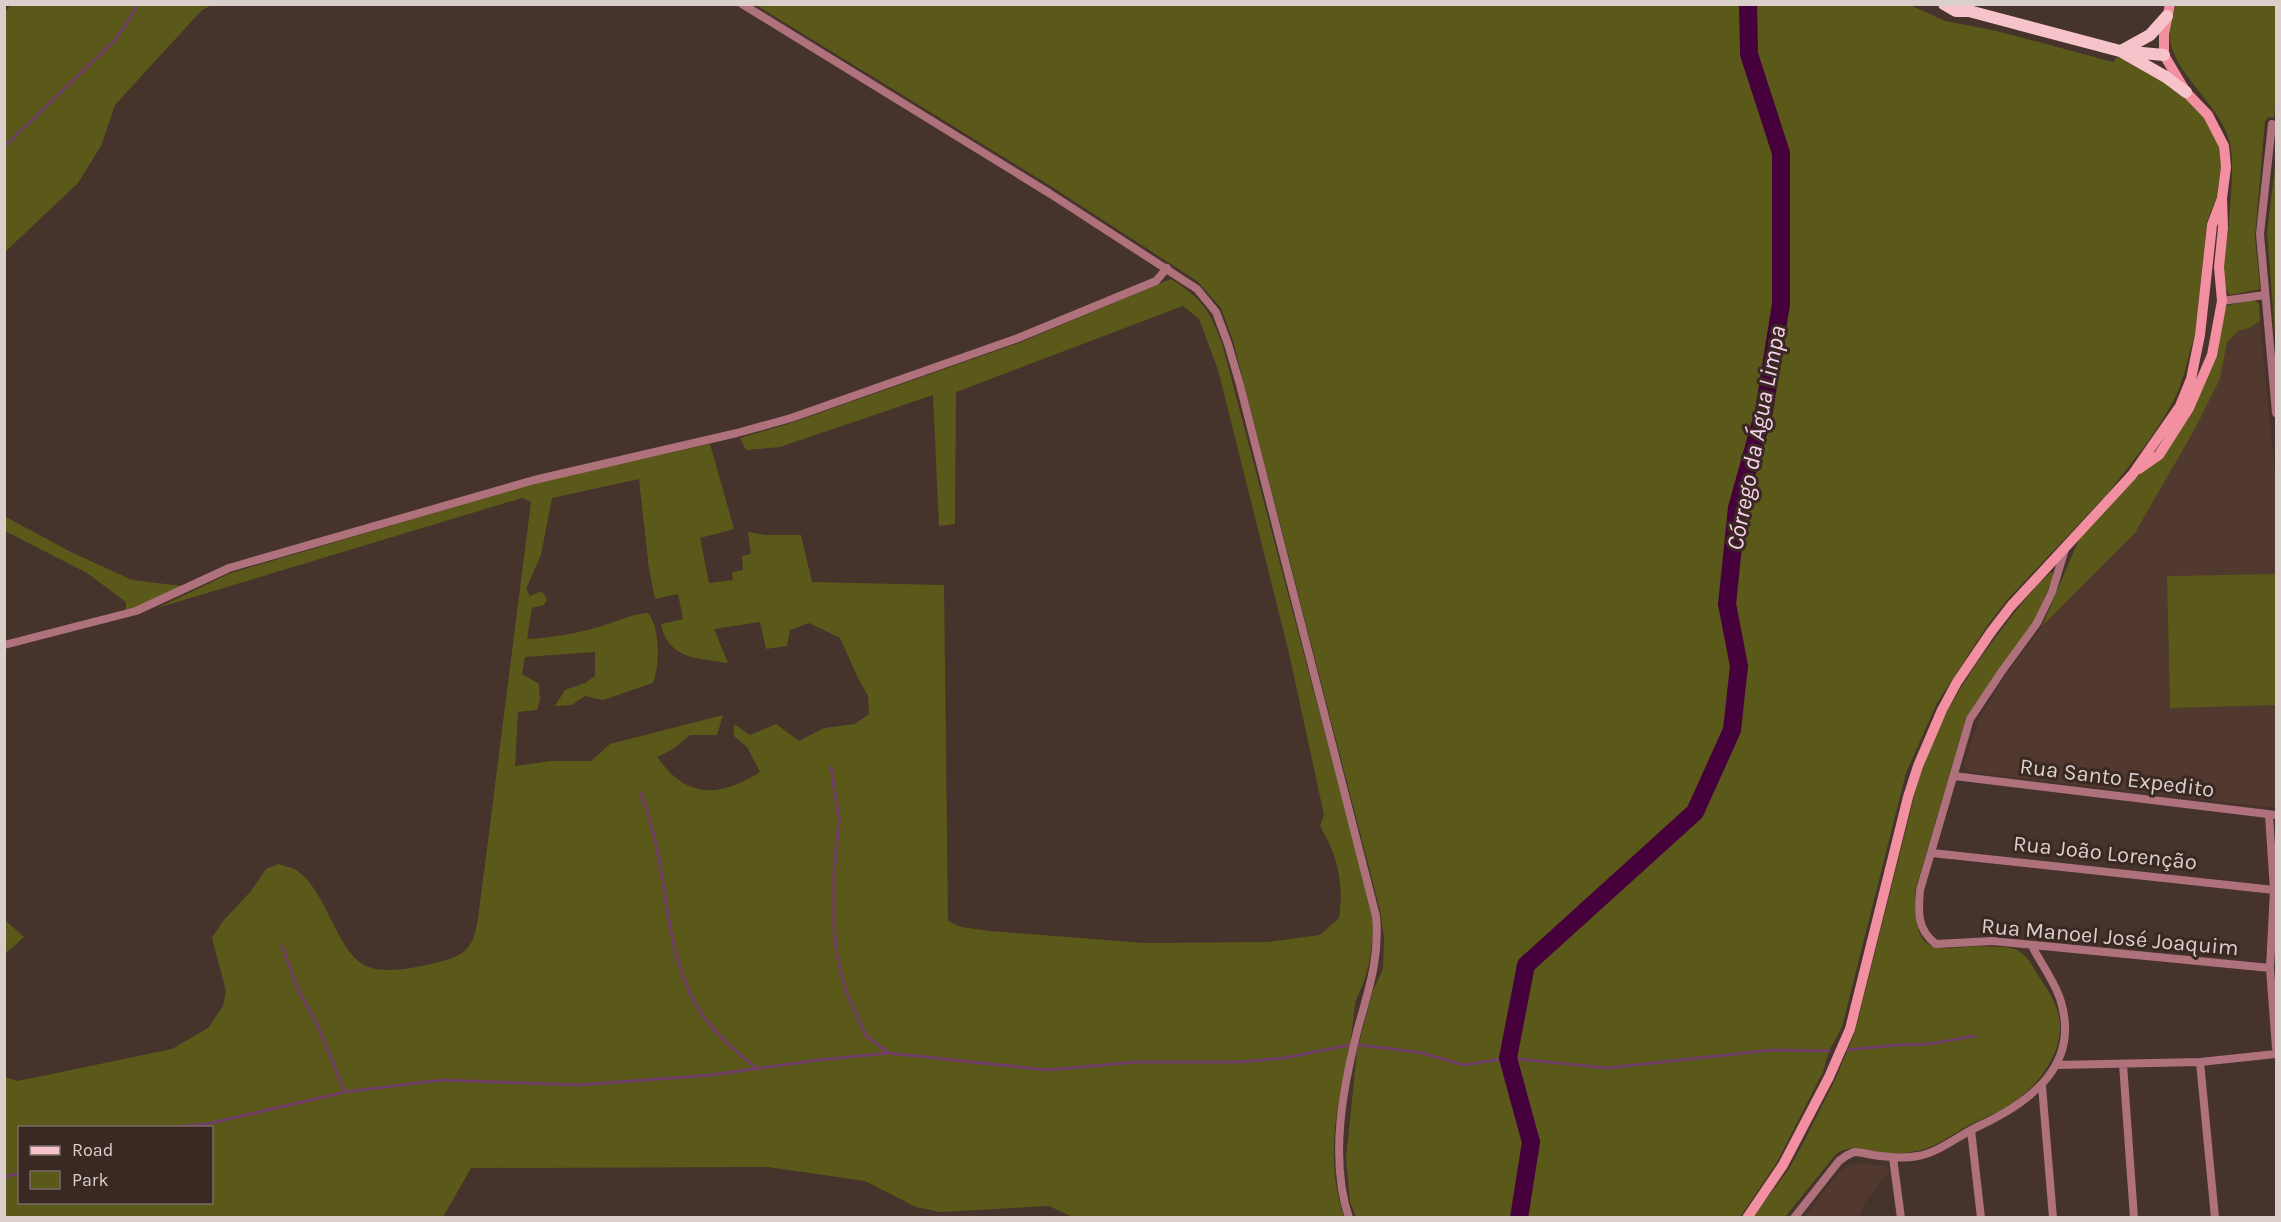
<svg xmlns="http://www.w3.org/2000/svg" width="2281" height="1222" font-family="Karla,sans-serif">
<rect width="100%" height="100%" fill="#45332c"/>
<path fill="#523930" d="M2260,321l16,161v92l-109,2 3,131 106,-2v103l-308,-36 -4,-8 16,-47 27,-44 35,-47 93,-93 61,-106 24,-48 7,-37 11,-11 11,-3z
M1853,1164l31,1 6,6 -24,30 -7,16h-55l37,-47z"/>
<path fill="#5b5919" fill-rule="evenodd" d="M11,4l201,1 -10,5 -87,95 -14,41 -23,37 -73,69 -1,-239z
M2270,4l6,2v82l-2,30 -5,-1 -4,4 -10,116 5,52 -30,6c-13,-15 -2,-53 -1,-72 1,-23 6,-57 1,-79 -9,-40 -51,-63 -60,-103 -2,-11 3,-26 6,-36z
M756,5h1154l35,16 52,10 116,31 7,-8 23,13 49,34 13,15 14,31 2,19 -4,29 -10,27 -12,111 -11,41 -7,20 -12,22 -18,27 -38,49 -101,107 -21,27 -50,77 -31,70 -64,254 -13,24 -6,21 -47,92 -36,53h-384l-6,-15 -4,-43 11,-108 16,-61 10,-21 1,-31 -4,-28 -147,-569 -12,-33 -24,-27 -148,-96z
M2275,168h1v179l-9,-115z
M1171,279c31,20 38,30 51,64l151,574c0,24 -2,45 -10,67 -3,7 -7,14 -8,22 -2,10 -2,21 -4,31 -12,62 -28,118 -7,180l-269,1 -26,-12 -109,6 -24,-5 -51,-26 -97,-14 -297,1 -28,49 -438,1v-141l13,4 154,-32 36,-21 15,-22 3,-15 -14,-53 11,-17 28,-30 15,-22 12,-5c6,2 13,3 18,6 31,20 41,83 70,96 21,9 52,1 73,-4 28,-7 34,-15 39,-43l53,-417 -9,-4 -365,110 74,-35 305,-90 174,-39 24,85 -34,9 9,45 24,-3 -1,-8 11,-2 -1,-14 9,-2 -3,-22 17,3h36l11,47 132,3 4,336 13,6 29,4 154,12 124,-1 52,-7 19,-17c5,-35 -1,-61 -19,-92l4,-11 -35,-162 -71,-283 -19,-51 -16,-13 -227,86 -1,132 -16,2 -6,-131 -153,52 -34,3 -6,-12 51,-15 228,-80zM639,479l10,90 6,30 23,-5 5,25 -22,5c7,36 38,34 67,39l-14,-34 46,-7 6,27 21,-3 3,-16 19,-7 31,15 17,38 11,20 1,18 -14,10 -31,4 -25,13 -23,-17 -26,11 -16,-11v12l13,11 13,25c-42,26 -73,27 -103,-15l16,-8 17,-14h27l6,-20 -113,29 -19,17h-40l-36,5 3,-54 19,-2 3,-10 -1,-16 -17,-10 3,-17 70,-5v24l-10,7 -20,7 -10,16 17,-1 13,-9 18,4 50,-17c7,-17 7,-57 -5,-70 -16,1 -30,8 -46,13 -23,7 -50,12 -75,13l5,-31 12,-3 3,-5 -5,-9 -12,5 -4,-7 15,-34 11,-57zM20,1128h192v74h-192z
M2252,300l7,3 1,18 -11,7 -11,3 -11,11 -7,37 -24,48 -61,106 -93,93 38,-89 55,-61 42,-41 49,-129z
M4,516l69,37 59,27 50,6 -47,22 -9,2v-8l-39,-29 -82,-42z
M2051,572l3,3 -19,45 -69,98 -51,173c-2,80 29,51 83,56 8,0 15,0 22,5 10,6 15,20 22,29 10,16 19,30 18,50 -3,32 -27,60 -54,76 -12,7 -25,12 -37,18 -17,9 -33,23 -53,26 -7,1 -15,3 -23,3 -20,0 -39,-13 -57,0l-51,63 -33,1 37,-49 13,-24 33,-65 20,-48 64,-255c21,-61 50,-106 89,-156 14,-18 26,-34 43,-49z
M2276,574v131l-106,3 -3,-132z
M5,920l19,17 -19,17z"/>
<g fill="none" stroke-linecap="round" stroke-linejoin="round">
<path stroke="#723f67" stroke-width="3" d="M4,147l112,-108 23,-35
M831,767l8,52 -5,54v55l3,28 8,33 21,47 23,17
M641,793c10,28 17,55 21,85 8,48 13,99 42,139 15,20 34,36 53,52
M282,946l16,44 20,36 27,66
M1359,1045l59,7 46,13 44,-7 99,10 165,-18 57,1
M1848,1050l47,-5 33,-1 47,-8
M165,1128l42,-4 138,-32 97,-12 136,5 133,-10 107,-15 71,-7 158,17 90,-8h102l45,-4 65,-13
M4,1177l16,-4"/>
<path stroke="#46013c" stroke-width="18" d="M1519,1218l12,-76 -23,-84 18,-93 169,-153 37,-82 7,-64 -12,-62 10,-96 27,-97 17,-107v-151l-32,-99 -1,-50"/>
<path stroke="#af717b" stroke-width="8" d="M742,4l307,189 148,96 19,23 12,32 12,41 136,531c4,41 -7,72 -18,112 -15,59 -29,130 -9,190
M2272,124l-12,110 16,179
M2222,301l43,-6
M2065,549l-13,43 -15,31 -35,48 -32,48 -50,171c-2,22 -3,40 16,54l56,-3 278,27
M4,645l132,-34 93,-43 305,-88 203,-47 54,-15 227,-80 138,-57 11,-13
M1954,776l322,39
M2269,815l5,75 -4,78 6,80
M1932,853l342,37
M2200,1062l15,156
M2123,1064l11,154
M2056,1065l144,-3 76,-8
M2042,1086l11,132
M1971,1130l10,88
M1893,1158l8,60
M1794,1218l45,-57c4,-3 10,-8 16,-9 5,0 12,2 18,3 15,2 30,4 45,1 22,-4 41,-21 61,-30 51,-24 101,-60 82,-124 -5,-19 -20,-38 -29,-56"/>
<path stroke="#f28fa1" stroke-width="10" d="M2139,469l20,-14 30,-47 23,-53 10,-54 -3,-34 4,-39 -1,-30 4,-31 -2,-21 -16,-31 -22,-23 -22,-37v-21l6,-30
M1747,1218l36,-53 46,-88 21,-48 58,-232 10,-31 24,-56 15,-28 34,-50 20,-26 121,-131 48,-69 11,-27 9,-44 12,-110 10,-27"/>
<path stroke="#f7c3ca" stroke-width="12" d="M1944,4l12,7h13l151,40 44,4
M2121,51l29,-16 17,-19
M2124,53l42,24 20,15"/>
</g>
<g text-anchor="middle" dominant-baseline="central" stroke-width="6" stroke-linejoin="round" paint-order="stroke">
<g font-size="22" fill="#dacfca" stroke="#3a2922">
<text transform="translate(2117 778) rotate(7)">Rua Santo Expedito</text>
<text transform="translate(2105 853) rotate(6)">Rua João Lorenção</text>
<text transform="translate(2110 937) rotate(5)">Rua Manoel José Joaquim</text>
</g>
<g font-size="24" font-style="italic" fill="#fad2ef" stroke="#3a2922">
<text transform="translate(1756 438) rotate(-79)">Córrego da Água Limpa</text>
</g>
</g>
<rect width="2281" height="1222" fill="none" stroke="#dacfca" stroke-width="12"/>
<rect x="18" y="1126" width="195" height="78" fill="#3a2922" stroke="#7a6b65" stroke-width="1.5"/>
<rect x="30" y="1146" width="30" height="9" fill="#f7c3ca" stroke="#7a6b65" stroke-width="1.5"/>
<text x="72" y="1156" font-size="18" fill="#dacfca">Road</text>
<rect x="30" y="1171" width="30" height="18" fill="#5b5919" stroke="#7a6b65" stroke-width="1.5"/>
<text x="72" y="1186" font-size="18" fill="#dacfca">Park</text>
</svg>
